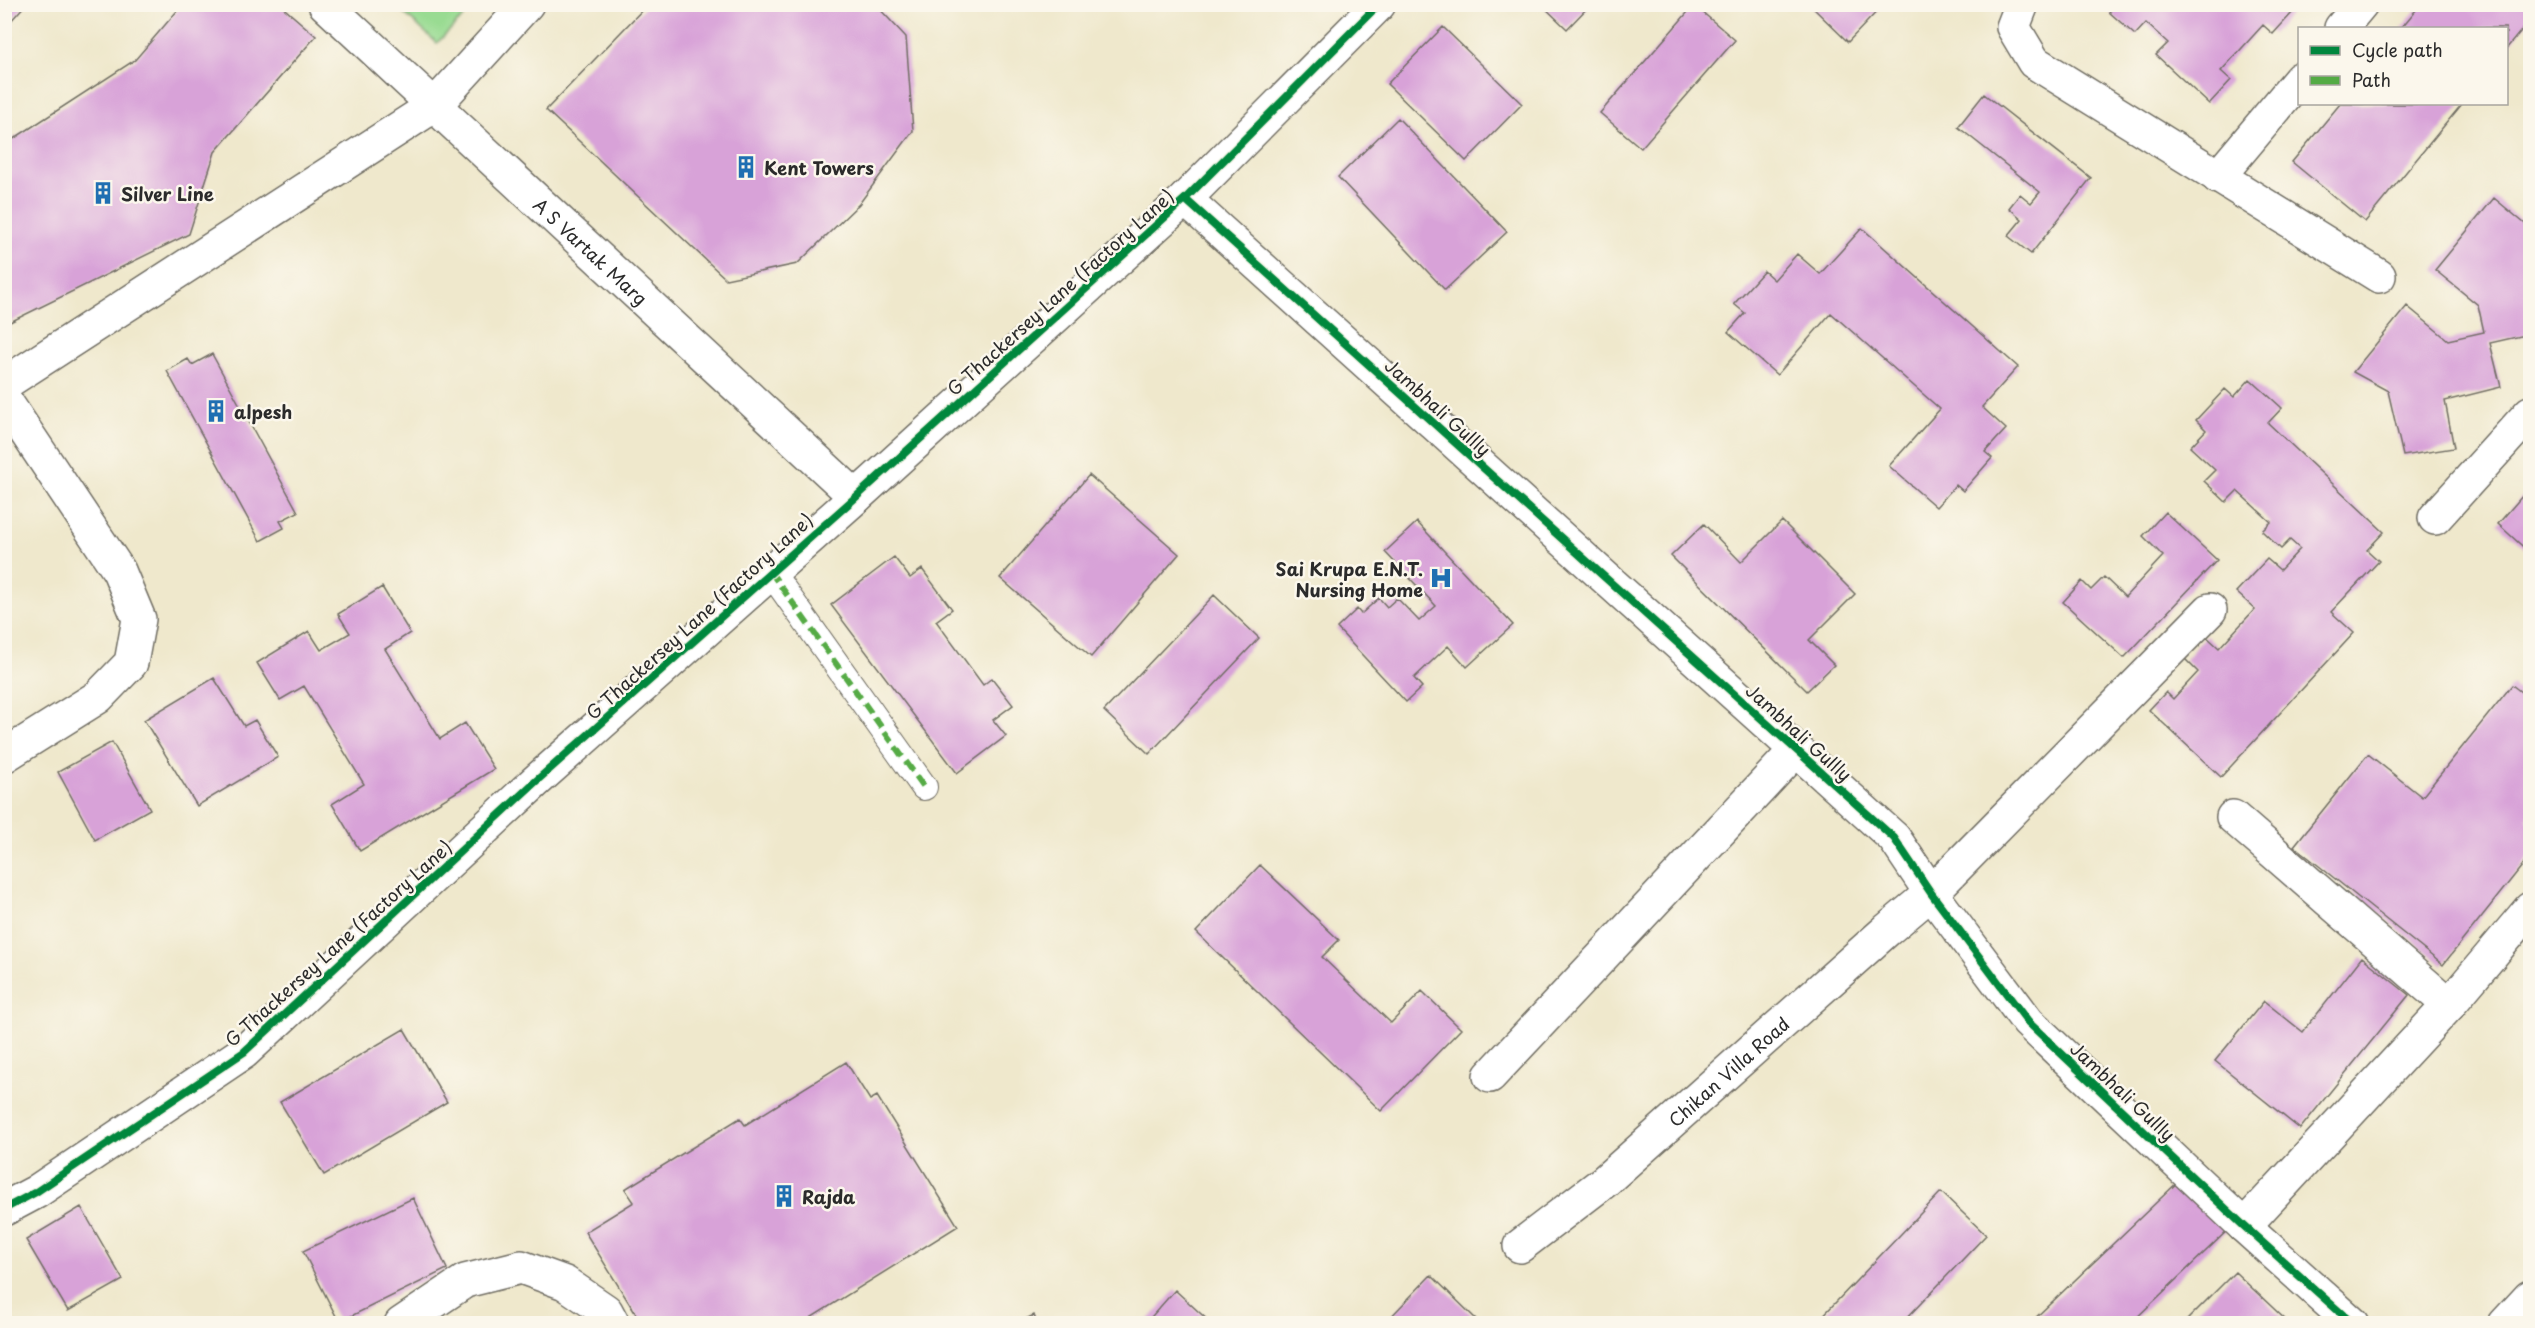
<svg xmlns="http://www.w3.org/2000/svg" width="2535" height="1328" font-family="'Playpen Sans',sans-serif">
<rect width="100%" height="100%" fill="#fbf7ec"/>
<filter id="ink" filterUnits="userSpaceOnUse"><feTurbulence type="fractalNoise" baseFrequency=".0167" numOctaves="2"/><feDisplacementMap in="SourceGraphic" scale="12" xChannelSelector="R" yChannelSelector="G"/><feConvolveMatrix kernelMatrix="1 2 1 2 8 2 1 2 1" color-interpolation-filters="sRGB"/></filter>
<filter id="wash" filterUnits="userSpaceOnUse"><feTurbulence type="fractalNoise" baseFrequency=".008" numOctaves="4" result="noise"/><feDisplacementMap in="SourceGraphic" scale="24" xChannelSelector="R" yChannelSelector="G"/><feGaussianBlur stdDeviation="1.35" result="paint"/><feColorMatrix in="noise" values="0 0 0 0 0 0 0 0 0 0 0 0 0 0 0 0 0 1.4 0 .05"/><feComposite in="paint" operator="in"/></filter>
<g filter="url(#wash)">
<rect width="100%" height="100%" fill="#efe8cc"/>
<path fill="#99db92" stroke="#62835e" stroke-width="1.5" d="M395,5h80l-38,38z"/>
<g id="blocks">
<path fill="#d8a2d8" d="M4,4h22l-16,18 -6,-6z
M183,4h96l37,32 -101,116 -26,82 -185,91v-180l131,-85z
M648,4h227l31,33 7,94 -54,73 -62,60 -71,15 -180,-169z
M1541,4h50l-24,25z
M1809,4h75l-36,38z
M2116,4h169l8,8 -20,22 -10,-9 -42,46 10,9 -22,24 -53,-49 12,-12 -22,-20 -11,12 -26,-23z
M2421,4h109v16l-24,29v-21h-105z
M1694,5l41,35 -94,108 -41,-35z
M1443,27l79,77 -56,57 -79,-77z
M1984,94l107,84 -60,76 -23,-18 14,-17 -13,-11 11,-14 11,9 9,-11 -82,-65z
M2340,104h122l-97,118 -73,-60z
M1398,118l109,114 -62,58 -107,-113z
M2494,198l36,30v65l-3,5 3,36 -40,9 11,44 -56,14 9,47 -51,8 -15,-65 -35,-19 54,-66 41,34 36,-8 -6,-27 -43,-35z
M1862,228l156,139 -36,40 24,22 -21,23 7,6 -29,33 -7,-6 -20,22 -47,-41 51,-57 -109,-96 -54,62 -49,-43 17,-19 -11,-9 30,-33 10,9 23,-26 23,20z
M212,354l86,158 -18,9 4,7 -24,13 -93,-170 21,-12 4,6z
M2250,379l32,29 -14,15 116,109 -17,18 12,11 -48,51 23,21 -133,144 -72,-67 17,-18 7,7 25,-27 -13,-13 21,-23 13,12 36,-39 -19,-17 31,-33 13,11 20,-21 -10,-9 -9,9 -19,-18 9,-9 -34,-31 -11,11 -22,-21 11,-11 -25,-23 16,-17 -10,-10 29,-31 9,8z
M1089,475l90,79 -88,103 -91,-79z
M2530,487v66l-32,-29z
M2165,512l52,48 -93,98 -61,-56 19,-21 9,9 13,-13 21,20 38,-41 -20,-20z
M1782,521l73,73 -46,46 25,25 -27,26 -136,-135 33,-32 37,38z
M1417,522l96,103 -46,42 -19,-21 -34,32 8,9 -16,15 -69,-74 20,-19 4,5 18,-16 8,9 10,-9 22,23 17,-15 -51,-54z
M894,557l16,21 12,-9 30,40 -16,12 47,64 9,-7 21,27 -20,15 13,16 -49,37 -126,-168z
M382,587l28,46 -25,16 55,90 25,-16 29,46 -134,82 -28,-47 32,-20 -60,-98 -24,14 -23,-37 52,-32 12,19 29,-17 -12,-19z
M1214,595l45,43 -110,116 -45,-43z
M214,678l30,48 11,-6 23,37 -81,49 -53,-86z
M2512,685l18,14v115l-3,5 3,3v34l-87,109 -149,-119 74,-92 54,43z
M112,742l38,67 -55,31 -37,-68z
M1260,865l79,75 -17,17 69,66 31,-32 39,38 -80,82 -185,-179z
M2362,957l47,38 -109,134 -85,-68 49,-60 39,31z
M404,1029l43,73 -123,73 -44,-73z
M846,1062l24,38 7,-4 81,130 -157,98h-159l-57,-92 49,-30 -9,-13 115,-71 5,7z
M2183,1177l48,50 -101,97h-101z
M1941,1192l45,43 -85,89h-86z
M413,1198l34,71 -108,53 -36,-71z
M81,1207l42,73 -55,31 -42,-71z
M2235,1272l55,52h-107z
M1431,1275l50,49h-97z
M1175,1290l37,34h-67z
M1034,1315l3,9h-22z"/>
</g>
</g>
<g filter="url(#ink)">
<use href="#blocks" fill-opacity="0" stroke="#706d63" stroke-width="1.5"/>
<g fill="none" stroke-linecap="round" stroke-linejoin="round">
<g stroke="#706d63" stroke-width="28">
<path id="pedestrian" d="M770,571l154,216"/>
</g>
<g stroke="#706d63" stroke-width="36">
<g id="minor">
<path id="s1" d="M325,4l531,493"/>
<path d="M2022,4l-9,23 21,35 345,214"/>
<path d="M2341,28l20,-24"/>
<path d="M2218,177l82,-98"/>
<path d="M1185,199l709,639 37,55 97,129 216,204 109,98"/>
<path d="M4,384l431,-279 92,-101"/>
<path d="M4,399l115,172 20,48 -8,44 -33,34 -94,59"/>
<path d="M2435,518l95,-105"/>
<path d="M2233,817l216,188"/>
<path d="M1490,1076l306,-326"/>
<path d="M4,1209l32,-17 208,-140 291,-270 321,-285 329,-298 194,-195"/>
<path d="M2244,1226l205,-221 81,-96"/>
<path id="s2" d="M1520,1246l85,-65 282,-251 44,-37 279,-283"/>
<path d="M401,1324l64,-43 56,-14 44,16 41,28 7,13"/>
<path d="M2505,1324l25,-27"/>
</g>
</g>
<use href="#pedestrian" stroke="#fff" stroke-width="26"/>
<use href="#minor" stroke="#fff" stroke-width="33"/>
<path stroke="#54ab44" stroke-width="6" stroke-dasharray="12 6" stroke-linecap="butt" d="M770,571l154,216"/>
<g stroke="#fbf7ec" stroke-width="11">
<path id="cycleway" d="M1185,199l709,639 37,55 97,129 216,204 109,98
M4,1209l32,-17 208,-140 291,-270 321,-285 329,-298 194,-195"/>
</g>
<use href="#cycleway" stroke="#00873e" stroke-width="8"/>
</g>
</g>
<defs>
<g id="building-bare" transform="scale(1.8)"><path d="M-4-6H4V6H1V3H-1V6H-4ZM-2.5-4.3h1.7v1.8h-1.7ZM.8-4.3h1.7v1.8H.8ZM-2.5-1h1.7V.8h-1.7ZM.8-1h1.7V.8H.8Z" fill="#1f6fb2" stroke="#fbf7ec" stroke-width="2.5" paint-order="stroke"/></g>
<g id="hospital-bare" transform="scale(1.8)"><path d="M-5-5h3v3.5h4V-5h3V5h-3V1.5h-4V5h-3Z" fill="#1f6fb2" stroke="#fbf7ec" stroke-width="2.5" paint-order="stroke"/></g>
</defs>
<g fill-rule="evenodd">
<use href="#building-bare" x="746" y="167"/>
<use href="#building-bare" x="103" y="193"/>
<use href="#building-bare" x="216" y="411"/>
<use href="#hospital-bare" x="1441" y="578"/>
<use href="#building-bare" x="784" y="1196"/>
</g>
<g text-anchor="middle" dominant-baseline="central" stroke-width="5" stroke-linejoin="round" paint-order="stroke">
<g font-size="18" font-weight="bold" fill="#2b2b2b" stroke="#fbf7ec" text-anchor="start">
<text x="764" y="167">Kent Towers</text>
<text x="121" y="193">Silver Line</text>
<text x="234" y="411">alpesh</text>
<text x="1423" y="568" text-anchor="end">Sai Krupa E.N.T.<tspan x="1423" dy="21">Nursing Home</tspan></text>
<text x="802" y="1196">Rajda</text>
</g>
<g font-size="18" fill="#2b2b2b" stroke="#fbf7ec">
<text stroke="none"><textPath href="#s1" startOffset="363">A S Vartak Marg</textPath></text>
<text transform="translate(1060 292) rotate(-42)">G Thackersey Lane (Factory Lane)</text>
<text transform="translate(1438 407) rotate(42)">Jambhali Gullly</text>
<text transform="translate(699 616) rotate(-42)">G Thackersey Lane (Factory Lane)</text>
<text transform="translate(1799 732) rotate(42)">Jambhali Gullly</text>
<text transform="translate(338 943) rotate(-42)">G Thackersey Lane (Factory Lane)</text>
<text stroke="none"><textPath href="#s2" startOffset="272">Chikan Villa Road</textPath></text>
<text transform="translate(2123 1091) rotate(43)">Jambhali Gullly</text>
</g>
</g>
<rect width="2535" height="1328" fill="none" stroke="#fbf7ec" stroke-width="24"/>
<rect x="2298" y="27" width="210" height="78" fill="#fbf7ec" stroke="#a8a59f" stroke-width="1.5"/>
<rect x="2310" y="46" width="30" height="9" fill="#00873e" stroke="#a8a59f" stroke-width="1.5"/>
<text x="2352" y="57" font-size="18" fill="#2b2b2b">Cycle path</text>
<rect x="2310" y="76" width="30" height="9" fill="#54ab44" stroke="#a8a59f" stroke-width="1.5"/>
<text x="2352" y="87" font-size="18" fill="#2b2b2b">Path</text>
</svg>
